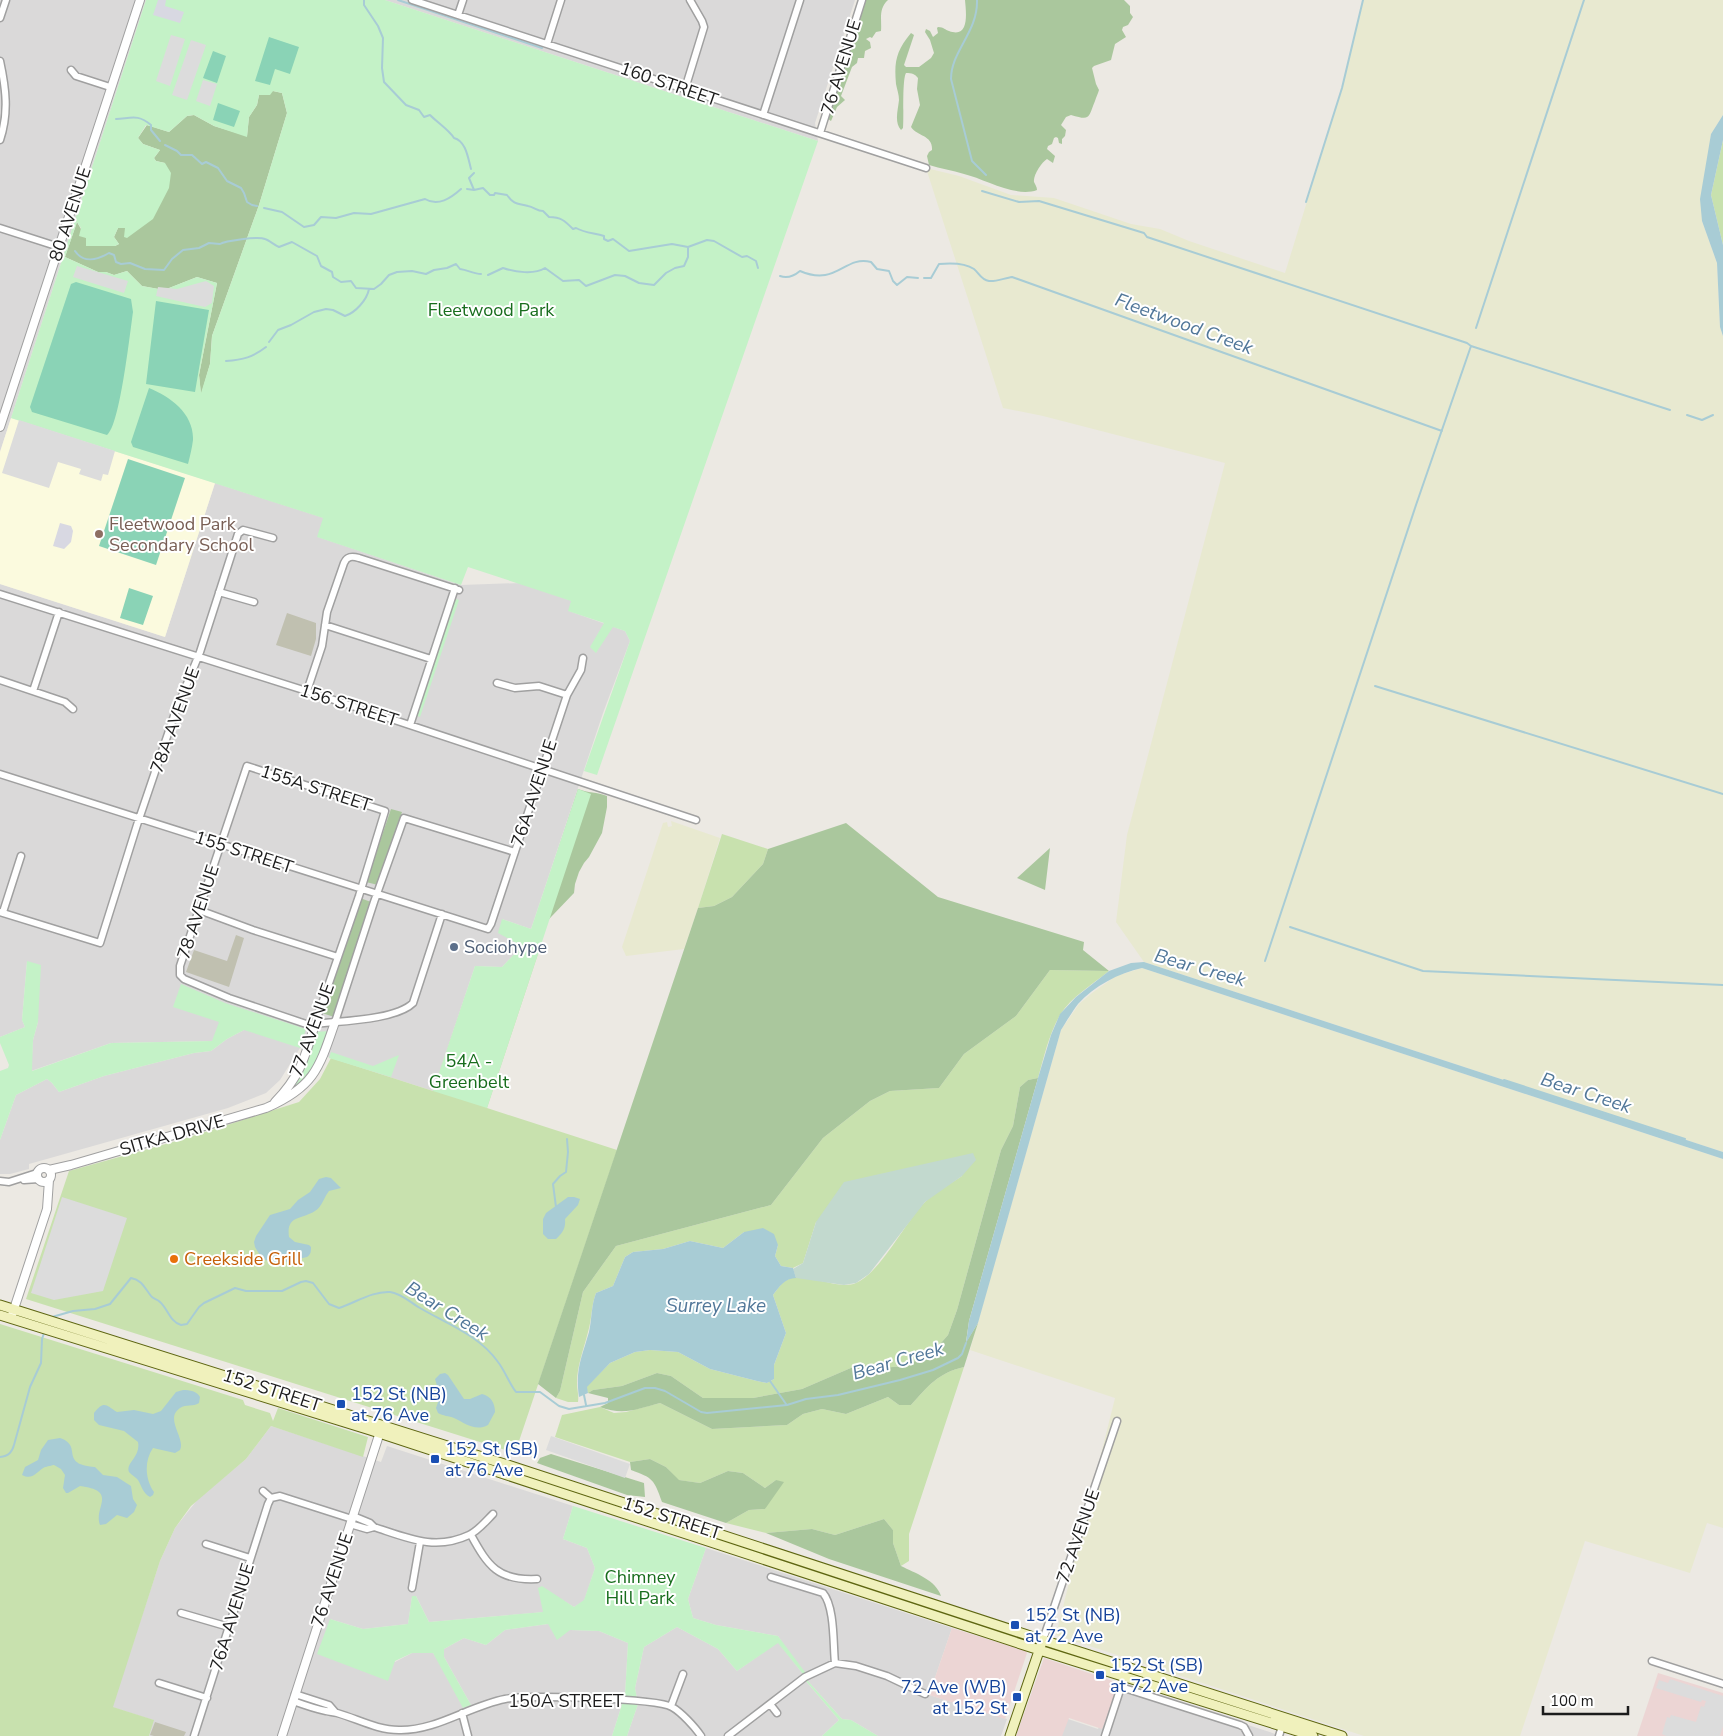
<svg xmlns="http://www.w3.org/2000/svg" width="1723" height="1736" font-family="'Nunito Sans',sans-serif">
<rect width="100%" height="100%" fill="#ece9e3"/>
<path fill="#dad9d9" d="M0,0h146l-146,452z
M385,0h470l-40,123 3,18z
M215,483l109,35 -6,19 143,48 60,-2 51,18 -3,10 56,20 5,10 -27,72 -72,216 -29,-10 20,27 -20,21 -27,-1 -42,125 -133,-43 -20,32 -14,13 -38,15 -199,56v5l-19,5h-10v-34l16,-45 31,-16 5,4 7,9 45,-16 90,-23 17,-2 16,-12 17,-9 -32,11 -101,2 -80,28 2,-31 5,-18 -11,-61 -5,59 3,7 -25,10v-453l165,53z
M271,1426l110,36 6,-16 186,60 -10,33 24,9 8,20 -11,33 -10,6 -13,-8 -18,10 1,3 -115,10 -13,-26 -4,1 -4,27 -45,5 -33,-10 65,43 17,-9h21l38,52 -27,-48v-8l20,-11 22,7 19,-15 43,-6 22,6 29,1 29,12 -3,52 -13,41h-463l4,-16 -41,-13 48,-146 15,-33 23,-29 48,-40z
M706,1548l246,80 -23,67 78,24 -6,17h-123l-27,-16 -9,-1 -35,-39 -29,-44 -62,-11 -23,-7 -5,-19z
M677,1627l41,22 19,22 41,-29 25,32 2,6 34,40 -17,16h-195l11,-32 -3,-16 9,-41z
M1114,1682l168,54h-260l10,-29 66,22z"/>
<path fill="#ecd5d4" d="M952,1628l74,23 1,2 -22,66 -76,-24z
M1044,1658l66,22 9,5 -17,44 -33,-11 -7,18h-46z
M1658,1673l65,20v43h-86z"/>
<path fill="#fbfade" d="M11,418l204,65 -50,154 -165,-53v-132z"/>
<path fill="#c0c0b0" d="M287,613l29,10v16l-5,17 -35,-11z
M236,935l8,3 -15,49 -43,-15 8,-22 33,11z
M155,1722l31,10 -2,4h-30l-4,-1z"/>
<path fill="#e8e9d0" d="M1363,0h360v115l-12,19 -9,87 15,42 3,64 3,9v816l-579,-190 -28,-40 11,-87 98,-372 -182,-47 -40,-8 -77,-240 33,8 52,19 43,3 77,26 29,5 29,12 96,32 57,-185z
M671,821l49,17 -22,70 -14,41 -58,7 -4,-9 41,-124 4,-1 1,5 4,-1z
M1142,968l581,191v369l-16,-5 -17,50 -105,-32 -65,195h-156l-308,-101 59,-237 -145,-48 91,-320 18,-26 13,-11 24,-17z"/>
<path fill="#c8e1ae" d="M1723,140v105l-12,-50z
M722,834l46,15 -5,15 -31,33 -18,9 -16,2z
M538,954l-51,154 130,42 -102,303 -489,-154 43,-128 111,-31 119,-38 21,-23 11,-21 102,33 33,-97z
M1050,970l59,1c-16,13 -38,26 -49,44 -11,19 -16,42 -22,63l-10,2 -8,7 -7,39 -12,24 -44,160 -9,25 -15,17 -28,14 -24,2 -21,-4 -58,25 -49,9h-50l-32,-22 -14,-3 -35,13 -29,4 -5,3 -2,-6 24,-24 25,-11 15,-2 28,2 32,17 47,12 10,2 7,-4v-14l12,-32 -13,-38c4,-5 9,-14 16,-16 16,-8 48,12 67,4 25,-11 49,-61 69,-81 11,-10 25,-18 37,-26l-146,46 -13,41 -10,5 -12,-2 -6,-10 3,-11 -34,-13 -21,16 -33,-7 -27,8 -30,3 -8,5 -12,29 -17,7c-5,13 -4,26 -8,39 -4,17 -11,33 -11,51 0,7 2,12 1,19h-10l-12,-4 4,-7 23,-99 33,-46 155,-41 52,-67 47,-37 20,-10 49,-3 25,-34 52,-38z
M0,1324l243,76 2,5 25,8 3,8 5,-13 90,29 -5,20 -92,-31 -25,33 -55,47 -16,22 -15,33 -47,146 41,13 -5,16h-149z
M964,1367l-55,167v27l-8,5 -8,-23v-13l-9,-11 -49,16 -23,-6 -46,4 -40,-10 23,-13 16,-1 11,-29 -11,8 -22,-15 -15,-2 -28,12 -22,-3 -12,-13 -16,-8 -20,3 -75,-25 7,-22 38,-8 14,6 12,-1 34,-9 52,26 75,-4 16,-11 19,-5 24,5 42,-17 11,8h12c17,-19 27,-32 53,-38z"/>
<path fill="#aac79d" d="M866,0h22c-10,9 -6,20 -7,31l-5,1 -4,6 -2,-1 -4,2 4,3 1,6 -6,3 -1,7h-6l-1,5 -5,4 -11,29 4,4 -8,7 -6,14 -3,-2v-2z
M965,0h159l6,6v7l3,4 -5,8 -5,2 -1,3 4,7 -11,7 -4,16 -17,6 -2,2 4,16 3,6c-1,4 -3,7 -4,11 -7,17 -4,20 -24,14l-5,2 -5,8 5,5 -1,6 -3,3v5l-3,-1 -1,-5 -2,-1 -2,1 -2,6 -4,2 -1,3 8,7 -2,7 -6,-4c-5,3 -14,16 -13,23 1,2 3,5 3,8 -21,8 -52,-11 -73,-16 -12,-4 -23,-5 -35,-9l-2,-9 2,-4 3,-2c1,-15 -14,-13 -21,-23l9,-22 -3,-16 1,-11c-3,-4 -6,-5 -12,-5 -4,7 -2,44 -3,55l-2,2c-7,-8 -3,-20 -2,-30 0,-5 -2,-11 -3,-16 -2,-22 0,-33 15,-51l3,2 -10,30 2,2h13l12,-9 3,-5 -4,-13 -5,-8 1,-3 4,2 3,6 5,-4 -1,-5 1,-1c6,0 7,3 11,4 21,8 17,-19 16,-31z
M273,91l9,2 5,20 -28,92 -47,131 -2,28 -9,31 -2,-20 18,-92 -20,-6 -33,13 -22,-4 -15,-15 -13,4 -8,-3h-8l-33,-15 12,-35 9,16v8h29l4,-2 -5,-7 4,-9h7l40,-65 -9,-2 -2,-3 6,-8 -17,-6 -5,-6 9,-13 22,7 18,-16 7,-1 20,11 33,10 2,-19 8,-12 2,-10z
M578,789c10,4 19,3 29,7v11l-5,26 -13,24 -5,6 -5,9 -4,12 -1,9 -46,48z
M391,809l11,3 -24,73 -12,-3z
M846,823l92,74 146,45 -1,8 26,21 -59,-1 -34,46 -52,38 -25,34 -49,3 -20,10 -47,37 -52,67 -155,41 -33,46 -23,99 -4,7 -18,-14 160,-476 16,-2 18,-9 31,-33 5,-15z
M1050,848l-5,42 -28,-12z
M360,898l11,4 -37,115 -12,-4z
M1038,1078l-69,243 -3,21 12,-19 -14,44c-26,6 -36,19 -53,38h-12l-11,-8 -42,17 -24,-5 -19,5 -16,11 -75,4 -52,-26c-23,6 -36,13 -60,4l8,-4v-5l-20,-5 5,-3 29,-4 35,-13 14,3 32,22h50l49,-9 58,-25 21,4 24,-2 28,-14 15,-17 9,-25 44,-160 12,-24 7,-39 8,-7z
M551,1454l93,29 1,14 -18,-2 -90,-32 3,-5z
M650,1459l16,8 13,13 21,3 28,-12 15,2 22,15 11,-8 8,2 -19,27 -16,1 -23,13 -64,-21c-8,-23 -9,-24 -31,-32l-1,-8z
M884,1519l9,11v13l8,23c14,7 35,14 40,30l-112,-37 -63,-26 46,-4 23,6z"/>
<path fill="#c2d9ce" d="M973,1153l3,7 -14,16 -37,26 -56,72 -13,9 -12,2 -48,-7 -3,-9 10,-6 13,-41 28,-40z"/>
<path fill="#c4f2c7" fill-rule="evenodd" d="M146,0h239l433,141 -221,634 -13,-4 46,-130 -5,-10 -12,-4 -17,26 -6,-6 14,-24 -36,-12 3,-10 -103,-34 -7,18 -144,-48 6,-19 -312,-100zM273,91l9,2 5,20 -28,92 -47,131 -2,28 -9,29 -2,-18 18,-92 -20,-6 -33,13 -22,-4 -15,-15 -13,4 -8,-3h-8l-33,-15 12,-35 4,6 -2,8 7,2v8h29l4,-2 -5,-7 4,-9h7l-1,9 3,1 26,-19 16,-31 2,-15 -6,-10 -9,-2 -2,-3 6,-8 -17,-6 -5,-6 8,-13 23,7 18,-16 7,-1 20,11 33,11 2,-20 8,-12 2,-10h11z
M453,598l6,2 -39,117 -5,-2z
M578,789l13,5 -104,314 -54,-17 42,-125 27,1 20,-21 -24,-13 4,-14 29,10z
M27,961l14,4 -3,57 -5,18 -1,31 79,-28 101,-2 7,-19 -46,-15 8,-23 44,19 81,26 -6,19 -56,-18 -17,9 -16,12 -17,2 -90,23 -45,16 -7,-9 -5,-4 -31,16 -16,45v-69l8,-3 1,-3 -9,-22v-6l25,-10 -3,-7z
M329,1031l-19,44 -26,21c17,-19 23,-40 31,-64z
M331,1052l42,14 26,-11 -8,22 -62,-19z
M573,1506l133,42 -18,51 5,19 23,7 62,11 27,36 2,8 35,39 9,1 27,16h-56l17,-16 -34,-40 -2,-6 -25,-31 -41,28 -19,-22 -41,-22 -33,20 -9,41 3,16 -11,32h-15l13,-41 3,-52 -29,-12 -29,-1 -13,10 -9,-16 -43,6 -19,15 -22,-7 -20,11v8l27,48 -8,3 -30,-55h-21l-17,8 -7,20 -71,-27 13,-35 33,10 45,-5 4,-28h4l13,26 114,-10 -5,-24 4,-2 32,21 10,-7 11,-32 -8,-20 -24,-9z"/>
<path fill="#8ad3b6" d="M269,37l30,10 -9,27 -15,-5 -5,16 -15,-4z
M213,51l13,5 -9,27 -14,-5z
M218,103l22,8 -6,16 -21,-7z
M76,282l55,17 2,13c-3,20 -13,114 -26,123l-75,-23 -2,-5 41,-123z
M156,301l53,9 -14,82 -49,-8z
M149,388c22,9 45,26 44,52 -1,8 -3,16 -5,24l-55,-17 -2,-5z
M128,459l57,19 -29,87 -57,-19z
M129,588l24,8 -10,29 -23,-7z"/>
<path fill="#dcdcdc" d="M171,35l14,4 -15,47 -14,-5z
M191,40l15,5 -19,55 -15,-5z
M203,80l14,4 -7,22 -14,-5z
M77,266l51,15 -4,12 -51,-16z
M206,281l8,5 -2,17 -7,4 -49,-11 2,-9 19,2z
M19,420l96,31 -7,24 -5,-1 -2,7 -22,-7 2,-5 -23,-7 -9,26 -47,-15z
M62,1197l65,21 -24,73 -49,9 -23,-7z
M551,1436l79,28 -5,14 -79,-28z
M1670,1679l53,17v30l-3,10h-54l-4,-2 5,-17 3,1 1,-3 25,7 5,-16 3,1 2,-6 -4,-1 -1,2 -45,-14 3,-8 9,3z"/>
<path fill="#d8d8e2" d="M158,0h8l-1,6 19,6 -4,11 -27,-8z
M60,523l11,3 2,5 -2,11 -7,7 -11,-3z"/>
<path fill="#a8ccd5" d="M1723,115v25l-12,55 12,50v91l-3,-9 -3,-64 -15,-42 -2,-22 11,-65z
M1144,962l579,190v7l-581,-191c-23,5 -48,18 -64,36 -6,8 -12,18 -17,26l-83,293 -12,20 3,-22 69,-243 13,-43 9,-21 16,-17 33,-26 22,-8z
M326,1177l5,1 10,10 -12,3c-5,6 -7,16 -14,20 -14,9 -29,4 -26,26l6,5 14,3 2,2c0,5 0,7 -4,10l-25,6h-11l-10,-6 -6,-10 -1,-5 2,-6 14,-21 20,-6 8,-9 12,-8 9,-13z
M568,1197h6l6,2 -2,6 -13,14c1,10 -3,14 -9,20h-8l-5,-5v-15l3,-6z
M763,1228l11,6 4,11 -3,11 6,10 12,2 3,10c-11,0 -17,9 -23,17l13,38 -12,32v14l-7,4 -10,-2 -47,-12 -32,-17 -28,-2 -15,2 -25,11 -23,24 1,6 -9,4c-4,-28 3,-40 10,-65 3,-13 2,-26 7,-39l17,-7 12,-29 8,-5 30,-3 27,-8 33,7 21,-16z
M445,1373l3,2 16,24h6l12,-5c9,2 13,9 13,18l-7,13c-13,7 -23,-2 -34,-7 -5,-2 -11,-2 -16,-5l-2,-5 4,-12 -5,-17 5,-5z
M183,1390c7,0 14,1 17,7l-1,6c-6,4 -13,1 -19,5 -16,11 6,30 0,42l-5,3 -22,-5c-9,13 -8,31 1,44l-1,3 -3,2c-7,-4 -8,-10 -12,-17 -2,-3 -7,-5 -9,-8 -4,-9 12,-15 9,-30l-14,-11 -25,-6 -5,-5v-7c10,-13 12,-8 23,-1l17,-2 19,4 8,-3 15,-19z
M60,1438c24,8 -2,26 35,29l8,8 14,2 14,9 2,13 4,6 -3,7 -7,6 -10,-3 -11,9 -6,1c-7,-18 19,-34 -20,-39l-12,7h-2l-3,-5 2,-13 -4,-6 -7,-4c-1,0 -8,2 -9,2 -8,4 -12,14 -23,8l3,-8 13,-7 3,-10 7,-10z"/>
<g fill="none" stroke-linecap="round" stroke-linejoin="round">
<path stroke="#a8ccd5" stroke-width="2" d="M364,0v5l14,21 5,12 -1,30 2,14 22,23 13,5 5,7 6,-2c8,8 19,15 24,23 12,3 14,20 17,31
M398,0l144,48
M977,0c1,32 -26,51 -26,79l21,82 14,14
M116,119c16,-1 22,-5 35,6v5l9,11
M165,145l12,6 4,4h11l10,9 4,-2 12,6 9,13 14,7 3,5 3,9 5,3 5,1
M474,173l-5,5 5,12
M467,189l7,1 9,-2 7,7h4l1,-2 12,2c8,11 11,8 21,11 6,1 9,5 15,5l6,6c12,0 16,4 24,12l3,-1c9,5 18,5 28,8v3l4,2 5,-2 16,12 43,-7 16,3
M982,191l37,11 20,-1 105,32 3,4 320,106 4,3
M1306,202l36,-114 21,-88
M264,208l18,4 22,15 10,-2 7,-8 15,1 18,-5 17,1 54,-15c13,8 26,-1 36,-10
M75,251c9,13 22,9 34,2l5,2 2,7 5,2 9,-1 15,6 19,1 8,-11 11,-9 16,-2 10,-5 11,1c5,-3 38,-8 45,-5 4,1 9,6 14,8l13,-5 25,14 4,10 11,6 1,5 8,5 10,-1 5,7 18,1 7,-5 8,-9 8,-3 15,-1 14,3 8,-4 13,-2 9,-4 4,5c8,1 14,5 21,5
M488,275l15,-7c12,4 31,7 42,0l18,13 16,-1 7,6 29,-11 10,1 14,7 15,2 12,-12 9,-5 9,-2 4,-9v-10l19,-7 7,1 28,16 5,-1 9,5 2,7
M780,276c8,3 14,0 20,-5 37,16 44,-16 71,-9l6,7 12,2 4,10 4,4 10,-8 11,1
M924,278h7l8,-14c10,-1 26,-1 35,5 5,4 7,11 15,12 6,1 16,-3 23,-4l430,154
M1476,328l108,-328
M269,342l9,-12 13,-5 23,-13 12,-3 7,1 12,6c10,-3 22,-16 24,-27
M226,361c17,-1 27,-4 40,-14
M1687,415l15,5 11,-5
M1375,686l348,108
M1290,927l133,44 300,14
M1265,961l151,-456 55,-159 199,64
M1504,1080l181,59
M556,1207l-3,-23 7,-8 6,-4 2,-20 -1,-13
M52,1317l21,-6 22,-2 15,-5 21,-26c11,2 13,9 20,18 2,3 6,3 9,6 8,7 10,20 21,23l6,-1 12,-17 5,-4 31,-15 11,3h36l19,-9 5,-1 7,2 16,21 10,4c16,-5 33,-17 51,-16 11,1 21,11 30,16 27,16 59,27 78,54 7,9 11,21 18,30h24l19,14 10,3 36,-6 40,-15h10l10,3 36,21 6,1 80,-8 19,-6 32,-4 62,-15 33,-10 25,-12 4,-4 4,-11
M770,1381l16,23
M584,1395l2,10
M0,1457c9,-1 12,-5 14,-12l16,-58 11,-24 1,-24 2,-6"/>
<g stroke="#a0a0a0" stroke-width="9">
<path id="minor" d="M412,0l514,168
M458,15l5,-15
M0,18l6,-18
M547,44l14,-44
M0,61c6,28 9,52 0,79
M71,70l5,6 34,11
M685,89l19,-62 -2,-6 -12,-21
M763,115l37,-115
M820,133l42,-133
M0,228l59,19
M219,592l35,10
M0,594l316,100 380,126
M325,625l106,34
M0,680l65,22 8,7
M497,683l18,5 24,-2 28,9
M33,691l26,-79
M307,691l15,-45 5,-34 17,-49c3,-7 8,-7 15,-5l100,32
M410,725l45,-137
M0,774l488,155 3,-5 76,-229 14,-25 2,-12
M199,910l54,20 85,27
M0,912l100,31 37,-118 38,-112 25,-61 38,-118 5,-4 30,8
M3,912l18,-56
M335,1022l39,-120 30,-84 111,34
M315,1024l44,-128 26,-85 -138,-45 -67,200v9l4,4 45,19 80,27 6,-1c25,-3 81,-4 98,-21l29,-89
M24,1180l15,-1
M0,1181l9,1 28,-9
M263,1491l8,7
M271,1498l9,-2 72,23
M353,1516l17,7 4,4c34,11 61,24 95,8 9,-4 17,-14 24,-21
M350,1524l17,5 7,-2
M471,1535c17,31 27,46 66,44
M206,1544l44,14
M771,1577l52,16c12,14 10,52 12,70
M412,1588l8,-46
M181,1613l48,14
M1043,1640l74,-219
M1652,1661l71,23
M159,1683l48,15
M295,1694l34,11 6,7
M293,1701c11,4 22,8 33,10 4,1 7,1 11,2 21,6 40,17 62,17 37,1 70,-24 106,-31 21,-4 151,-1 167,8 9,5 23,20 29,29
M770,1704l7,9
M671,1706l12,-32
M462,1713l6,23
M194,1736l74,-232 3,-6
M728,1736l77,-59 30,-14 21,3 31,10 38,18
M1105,1736l16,-49 119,38 4,2 5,9
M1279,1736l3,-10"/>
</g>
<g stroke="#a0a0a0" stroke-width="10">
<path id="tertiary" d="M0,427l140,-427
M275,1102c25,-25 30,-45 40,-78
M37 1175a7 7 0 1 1 14 0a7 7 0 1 1-14 0Z
M49,1170l22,-5 195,-57c48,-21 53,-39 69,-86
M12,1315l35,-106 2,-29
M282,1736l99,-307"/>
</g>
<g stroke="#5e6611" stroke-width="11">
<path id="secondary" d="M0,1305l511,161 544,178 287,92
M0,1315l370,115 660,217 283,89
M1010,1736l31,-91"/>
</g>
<use href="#minor" stroke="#fff" stroke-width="6"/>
<use href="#tertiary" stroke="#fff" stroke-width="8"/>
<use href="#secondary" stroke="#f0f1bc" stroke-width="9"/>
</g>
<circle fill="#8d6e63" stroke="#fff" stroke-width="2" cx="99" cy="534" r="5"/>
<circle fill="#5c6f8a" stroke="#fff" stroke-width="2" cx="454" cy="947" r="5"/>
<circle fill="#e8710a" stroke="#fff" stroke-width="2" cx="174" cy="1259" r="5"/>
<g fill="#1a4fb4" stroke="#fff" stroke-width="2">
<rect x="336" y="1399" width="10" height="10" rx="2.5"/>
<rect x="430" y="1454" width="10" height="10" rx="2.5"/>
<rect x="1010" y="1620" width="10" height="10" rx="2.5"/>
<rect x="1095" y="1670" width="10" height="10" rx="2.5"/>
<rect x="1012" y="1692" width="10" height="10" rx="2.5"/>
</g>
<g text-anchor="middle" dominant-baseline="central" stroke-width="4" stroke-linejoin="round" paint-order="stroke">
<g font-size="18" fill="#1c1c1c" stroke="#fff">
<text transform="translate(841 67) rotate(-73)">76 AVENUE</text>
<text transform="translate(669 84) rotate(19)">160 STREET</text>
<text transform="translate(70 214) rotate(-72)">80 AVENUE</text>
<text transform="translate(349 705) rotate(18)">156 STREET</text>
<text transform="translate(175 720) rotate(-70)">78A AVENUE</text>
<text transform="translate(316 788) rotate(18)">155A STREET</text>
<text transform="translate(534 793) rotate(-72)">76A AVENUE</text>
<text transform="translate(244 852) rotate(18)">155 STREET</text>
<text transform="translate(198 912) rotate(-72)">78 AVENUE</text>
<text transform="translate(312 1030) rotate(-70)">77 AVENUE</text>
<text transform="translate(172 1135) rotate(-16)">SITKA DRIVE</text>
<text transform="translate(272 1390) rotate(18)">152 STREET</text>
<text transform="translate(672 1518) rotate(18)">152 STREET</text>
<text transform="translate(1078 1536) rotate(-71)">72 AVENUE</text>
<text transform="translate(332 1580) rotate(-72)">76 AVENUE</text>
<text transform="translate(232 1617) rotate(-73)">76A AVENUE</text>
<text x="566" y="1701">150A STREET</text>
</g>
<g font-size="18" fill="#186d1d" stroke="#fff">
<text x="491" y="310">Fleetwood Park</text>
<text x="469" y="1061">54A -<tspan x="469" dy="21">Greenbelt</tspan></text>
<text x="640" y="1577">Chimney<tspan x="640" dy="21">Hill Park</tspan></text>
</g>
<g font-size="18" fill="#785e54" stroke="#fff" text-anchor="start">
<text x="109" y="524">Fleetwood Park<tspan x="109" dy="21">Secondary School</tspan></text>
</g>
<g font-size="18" fill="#4e5e75" stroke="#fff" text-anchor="start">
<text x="464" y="947">Sociohype</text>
</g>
<g font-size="18" fill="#c56008" stroke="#fff" text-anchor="start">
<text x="184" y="1259">Creekside Grill</text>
</g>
<g font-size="18" fill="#164399" stroke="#fff" text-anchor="start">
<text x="351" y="1394">152 St (NB)<tspan x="351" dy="21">at 76 Ave</tspan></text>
<text x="445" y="1449">152 St (SB)<tspan x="445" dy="21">at 76 Ave</tspan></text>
<text x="1025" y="1615">152 St (NB)<tspan x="1025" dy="21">at 72 Ave</tspan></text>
<text x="1110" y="1665">152 St (SB)<tspan x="1110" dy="21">at 72 Ave</tspan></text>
<text x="1007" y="1687" text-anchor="end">72 Ave (WB)<tspan x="1007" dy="21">at 152 St</tspan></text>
</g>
<g font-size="19" font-style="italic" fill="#517799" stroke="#fff">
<text transform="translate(1184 324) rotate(20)">Fleetwood Creek</text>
<text transform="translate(1200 968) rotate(16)">Bear Creek</text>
<text transform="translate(1586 1093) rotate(18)">Bear Creek</text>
<text x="716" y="1306">Surrey Lake</text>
<text transform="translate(447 1311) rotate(32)">Bear Creek</text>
<text transform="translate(898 1361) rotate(-16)">Bear Creek</text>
</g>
</g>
<path d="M1543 1706v8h85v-8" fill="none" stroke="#1c1c1c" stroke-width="2.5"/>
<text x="1550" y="1706" font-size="15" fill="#1c1c1c" stroke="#ffffff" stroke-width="4" paint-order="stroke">100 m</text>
</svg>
